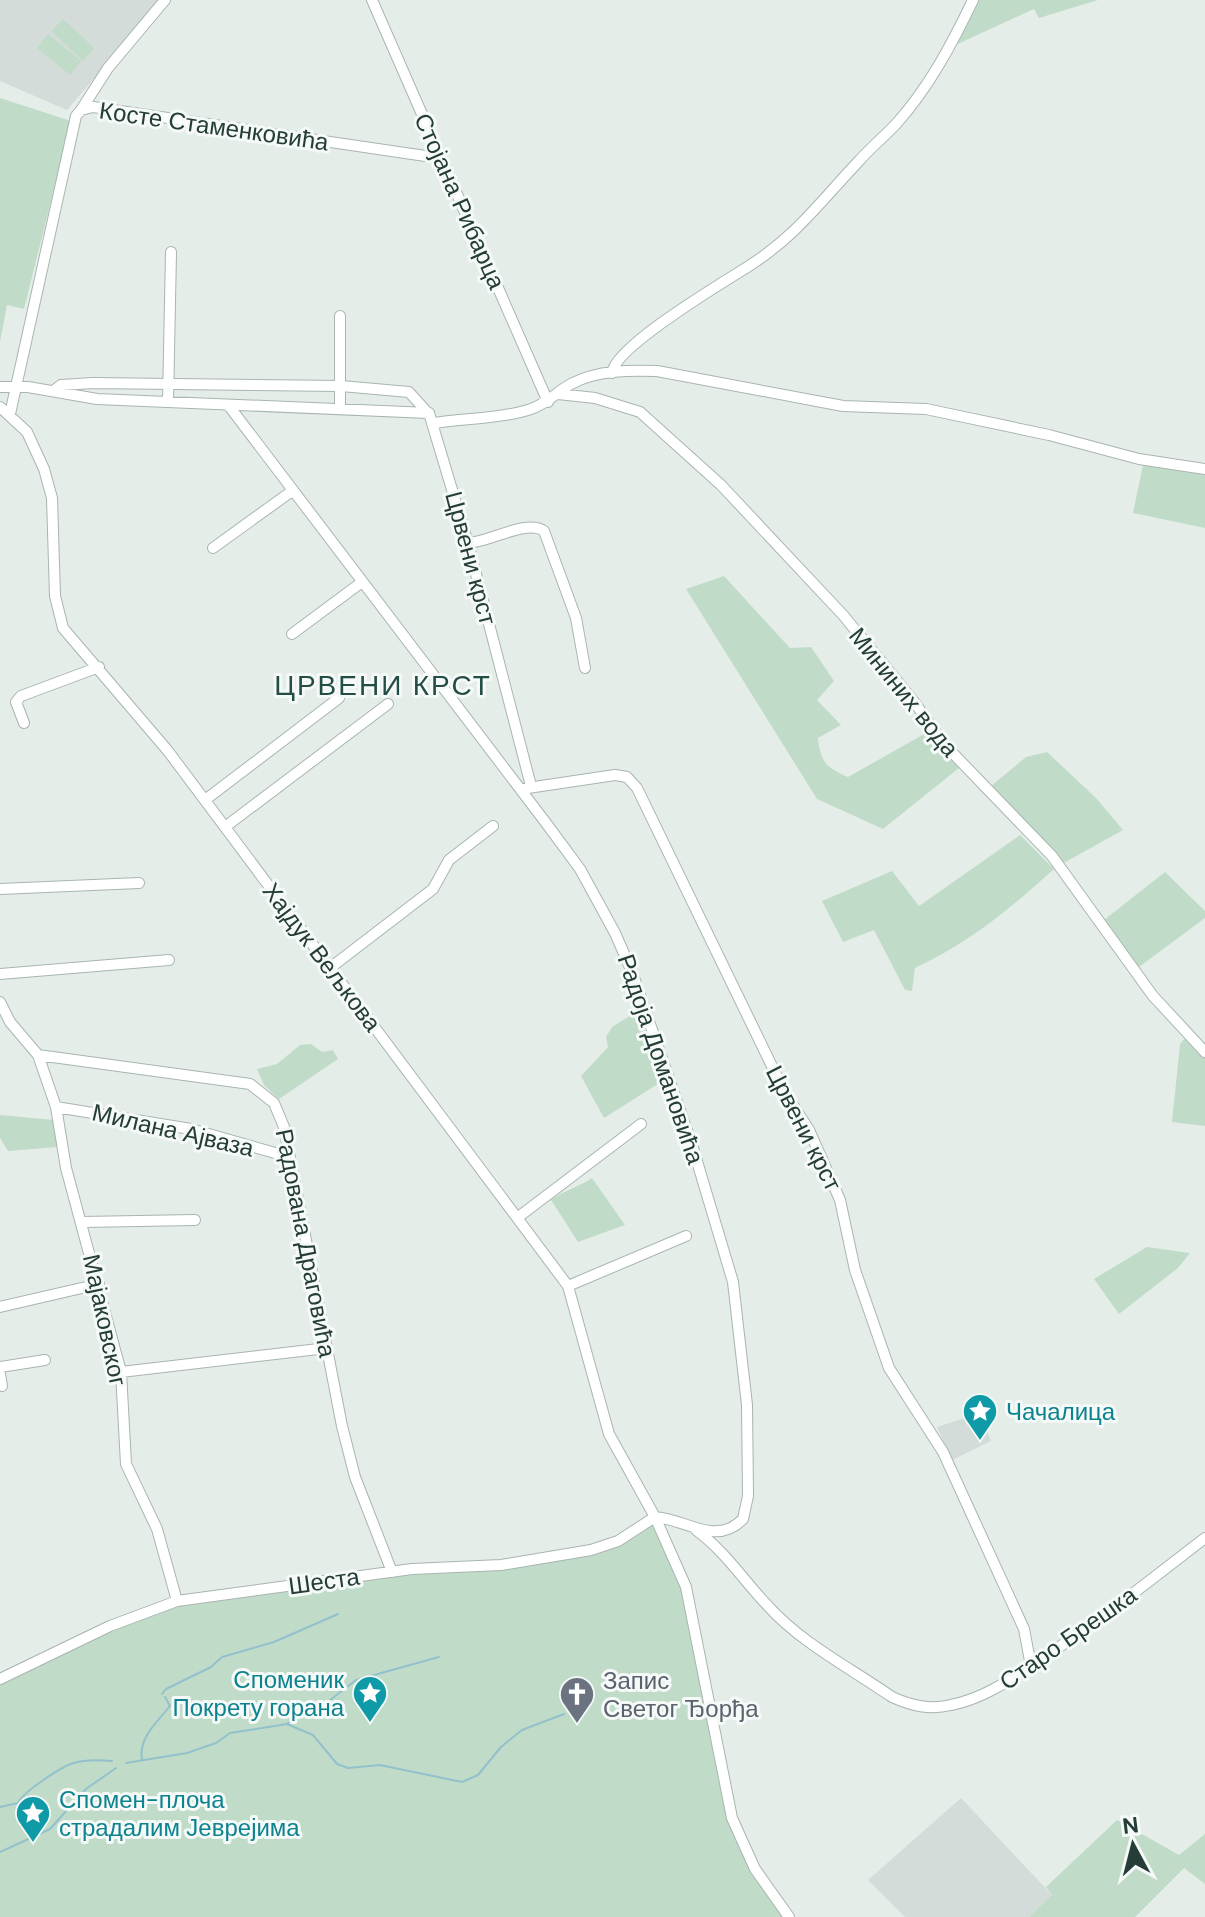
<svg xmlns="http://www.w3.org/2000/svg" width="1205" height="1917" font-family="'DM Sans',sans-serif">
<rect width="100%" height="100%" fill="#e5ede9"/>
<path fill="#d3dcd8" d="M0,0h161l-94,110 -67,-29z
M980,1413l11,28 -39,19 -15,-33z
M961,1798l91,97 -23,22h-124l-37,-37z"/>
<path fill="#c0dcc8" d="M973,0h125l-59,18 -5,-9 -85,39z
M63,19l31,29 -11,13 -32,-30z
M48,34l33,27 -11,14 -33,-27z
M0,98l71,23 -47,188 -17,-4 -7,37z
M1143,465l62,10v53l-72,-15z
M724,576l66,72 21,-1 23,34 -17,19 24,25 -23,13c2,24 9,30 30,39l78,-44 33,35 -76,61 -66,-30 -131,-210z
M1047,752l49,46 27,32 -61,34 -71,-78 35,-29z
M1020,835l34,34c-44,40 -85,74 -139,99l-3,23 -7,-1 -31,-60 -31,12 -21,-41 70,-30 27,35z
M1165,872l40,39v7l-66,49 -35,-47z
M641,1009l23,71 -60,38 -23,-42 27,-29 -2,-10 6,-10z
M1186,1037l19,21v68l-33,-4 8,-78z
M311,1044l11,8 11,-2 5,9 -59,40 -15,-14 -7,-16 20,-5 23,-19z
M0,1115l54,5 3,27 -49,4 -8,-13z
M592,1178l33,47 -47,17 -27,-42c12,-9 36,-17 41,-22z
M1147,1247l43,6 -12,15 -59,46 -25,-35z
M655,1517l20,41 67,286 47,73h-789v-238l157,-71 129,-22 215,-21 90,-15z
M1117,1820l62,35 26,-21v50l-21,-16 -49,49h-106l23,-22 -6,-8z"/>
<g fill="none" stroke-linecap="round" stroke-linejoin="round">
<path stroke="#92c1cc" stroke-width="2" d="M162,1694l4,-5 45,-22 11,-10 52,-15 64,-28
M570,1714h1
M288,1723l33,-16 35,-27 83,-23
M142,1759c-4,-21 16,-38 28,-53l-5,-9
M126,1763l61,-10 29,-10 14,-10 57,-9 26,11 24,29 11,4 32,-3 82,17 16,-7 23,-28 21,-17 42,-16
M0,1807l18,-4c5,-11 44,-37 56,-40 12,-4 26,-3 38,-2
M0,1852l50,-23 36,-40 30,-21"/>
<g stroke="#a8b5b0" stroke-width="12">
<path id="street" d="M372,0l176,402
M81,110l27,-42 57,-68
M612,373c3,-27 112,-91 137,-107 48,-31 71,-64 109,-104 12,-14 26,-25 39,-39 32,-36 55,-79 76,-123
M0,387h28l69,12 332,14 39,130 63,243
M53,391l8,-6 32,-2 248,3 68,6 18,20
M558,394l37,4 45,14 81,73 122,130 72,88 28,40 109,113 101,140 52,56
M168,402l3,-150
M229,406l317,417 34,46 35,64 17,39 61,176 40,134 14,123 1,91 -5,23c-27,28 -57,0 -88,-2
M0,407l27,25 17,37 8,29 3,98 8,32 105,123 400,535 41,148 46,83 31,70 46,231 23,51 34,48
M340,407v-91
M10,414l66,-298 5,-6 12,-3 346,51
M435,423c30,-5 64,-4 93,-13 18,-5 28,-18 43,-26 26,-14 58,-14 86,-13l186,35 83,3 123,26 90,24 66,10
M468,543c22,-1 58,-24 76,-12l32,87 9,50
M213,548l79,-57
M292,634l70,-52
M24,723l-8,-21 5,-6 78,-29
M521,789l94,-14 12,2 10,11 147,303 25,39 31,70 15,70 34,98 54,84 81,177 7,37
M205,800l134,-102
M225,827l163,-123
M0,889l139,-6
M330,968l103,-79 16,-29 44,-34
M0,974l169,-14
M0,1002l10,20 28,33 18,52 10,61 55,204 5,92 31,65 20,72
M38,1055l212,29 24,19 10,24 58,299 13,51 37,95
M56,1107l135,22 98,28
M517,1218l124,-94
M82,1222l113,-2
M568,1286l118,-50
M0,1307l99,-23
M0,1367l45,-7
M121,1372l206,-24
M0,1374l2,12
M696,1530c30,22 47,50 72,76 33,37 84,63 124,91 20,9 38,13 59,8 35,-7 63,-28 92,-47 56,-37 109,-79 162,-120
M0,1679l110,-53 67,-25 235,-32 89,-4 90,-15 27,-9 37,-24"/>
</g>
<use href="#street" stroke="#fff" stroke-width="10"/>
</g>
<defs>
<g id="sight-pin" transform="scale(1.8)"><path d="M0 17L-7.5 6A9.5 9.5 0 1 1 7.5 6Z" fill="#0f9aa8" stroke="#f5f9f7"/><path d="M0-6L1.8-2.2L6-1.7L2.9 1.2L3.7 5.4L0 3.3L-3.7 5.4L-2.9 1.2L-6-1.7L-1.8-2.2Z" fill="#fff"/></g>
<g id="church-pin" transform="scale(1.8)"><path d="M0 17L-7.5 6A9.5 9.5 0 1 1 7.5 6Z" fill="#6b7280" stroke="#f5f9f7"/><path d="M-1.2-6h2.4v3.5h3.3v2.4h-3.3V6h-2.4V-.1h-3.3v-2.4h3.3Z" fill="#fff"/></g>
</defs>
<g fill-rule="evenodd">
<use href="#sight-pin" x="980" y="1411"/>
<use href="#sight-pin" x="370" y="1693"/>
<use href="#church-pin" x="577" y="1694"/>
<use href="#sight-pin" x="33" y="1813"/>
</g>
<g text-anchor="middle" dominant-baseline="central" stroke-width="6" stroke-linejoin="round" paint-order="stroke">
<g font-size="24" fill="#253d37" stroke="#f5f9f7">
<text transform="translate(214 126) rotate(8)">Косте Стаменковића</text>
<text transform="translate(460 201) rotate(66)">Стојана Рибарца</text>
<text transform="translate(471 558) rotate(75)">Црвени крст</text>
<text transform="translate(904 692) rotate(51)">Мининих вода</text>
<text transform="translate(322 957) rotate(53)">Хајдук Вељкова</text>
<text transform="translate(661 1059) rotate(71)">Радоја Домановића</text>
<text transform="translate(804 1128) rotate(63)">Црвени крст</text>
<text transform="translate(173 1130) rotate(13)">Милана Ајваза</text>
<text transform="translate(306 1243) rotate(79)">Радована Драговића</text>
<text transform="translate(105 1320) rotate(78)">Мајаковског</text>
<text transform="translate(324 1581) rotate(-8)">Шеста</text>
<text transform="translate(1068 1638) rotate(-35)">Старо Брешка</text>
</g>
<g font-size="24" fill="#0d838f" stroke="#f5f9f7" text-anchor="start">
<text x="1006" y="1411">Чачалица</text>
<text x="344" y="1679" text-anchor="end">Споменик<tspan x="344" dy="28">Покрету горана</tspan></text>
<text x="59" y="1799">Спомен-плоча<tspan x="59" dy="28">страдалим Јеврејима</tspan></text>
</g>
<g font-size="24" fill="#5b616d" stroke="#f5f9f7" text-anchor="start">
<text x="603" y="1680">Запис<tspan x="603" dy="28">Светог Ђорђа</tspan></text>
</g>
<g font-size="28" letter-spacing="2" fill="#234d45" stroke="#f5f9f7">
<text x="383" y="685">ЦРВЕНИ КРСТ</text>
</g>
</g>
<g transform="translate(1133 1845) rotate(353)" stroke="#f5f9f7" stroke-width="6" paint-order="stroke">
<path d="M0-6L14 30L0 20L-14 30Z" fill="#253d37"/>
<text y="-12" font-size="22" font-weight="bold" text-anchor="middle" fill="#253d37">N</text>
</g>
</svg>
